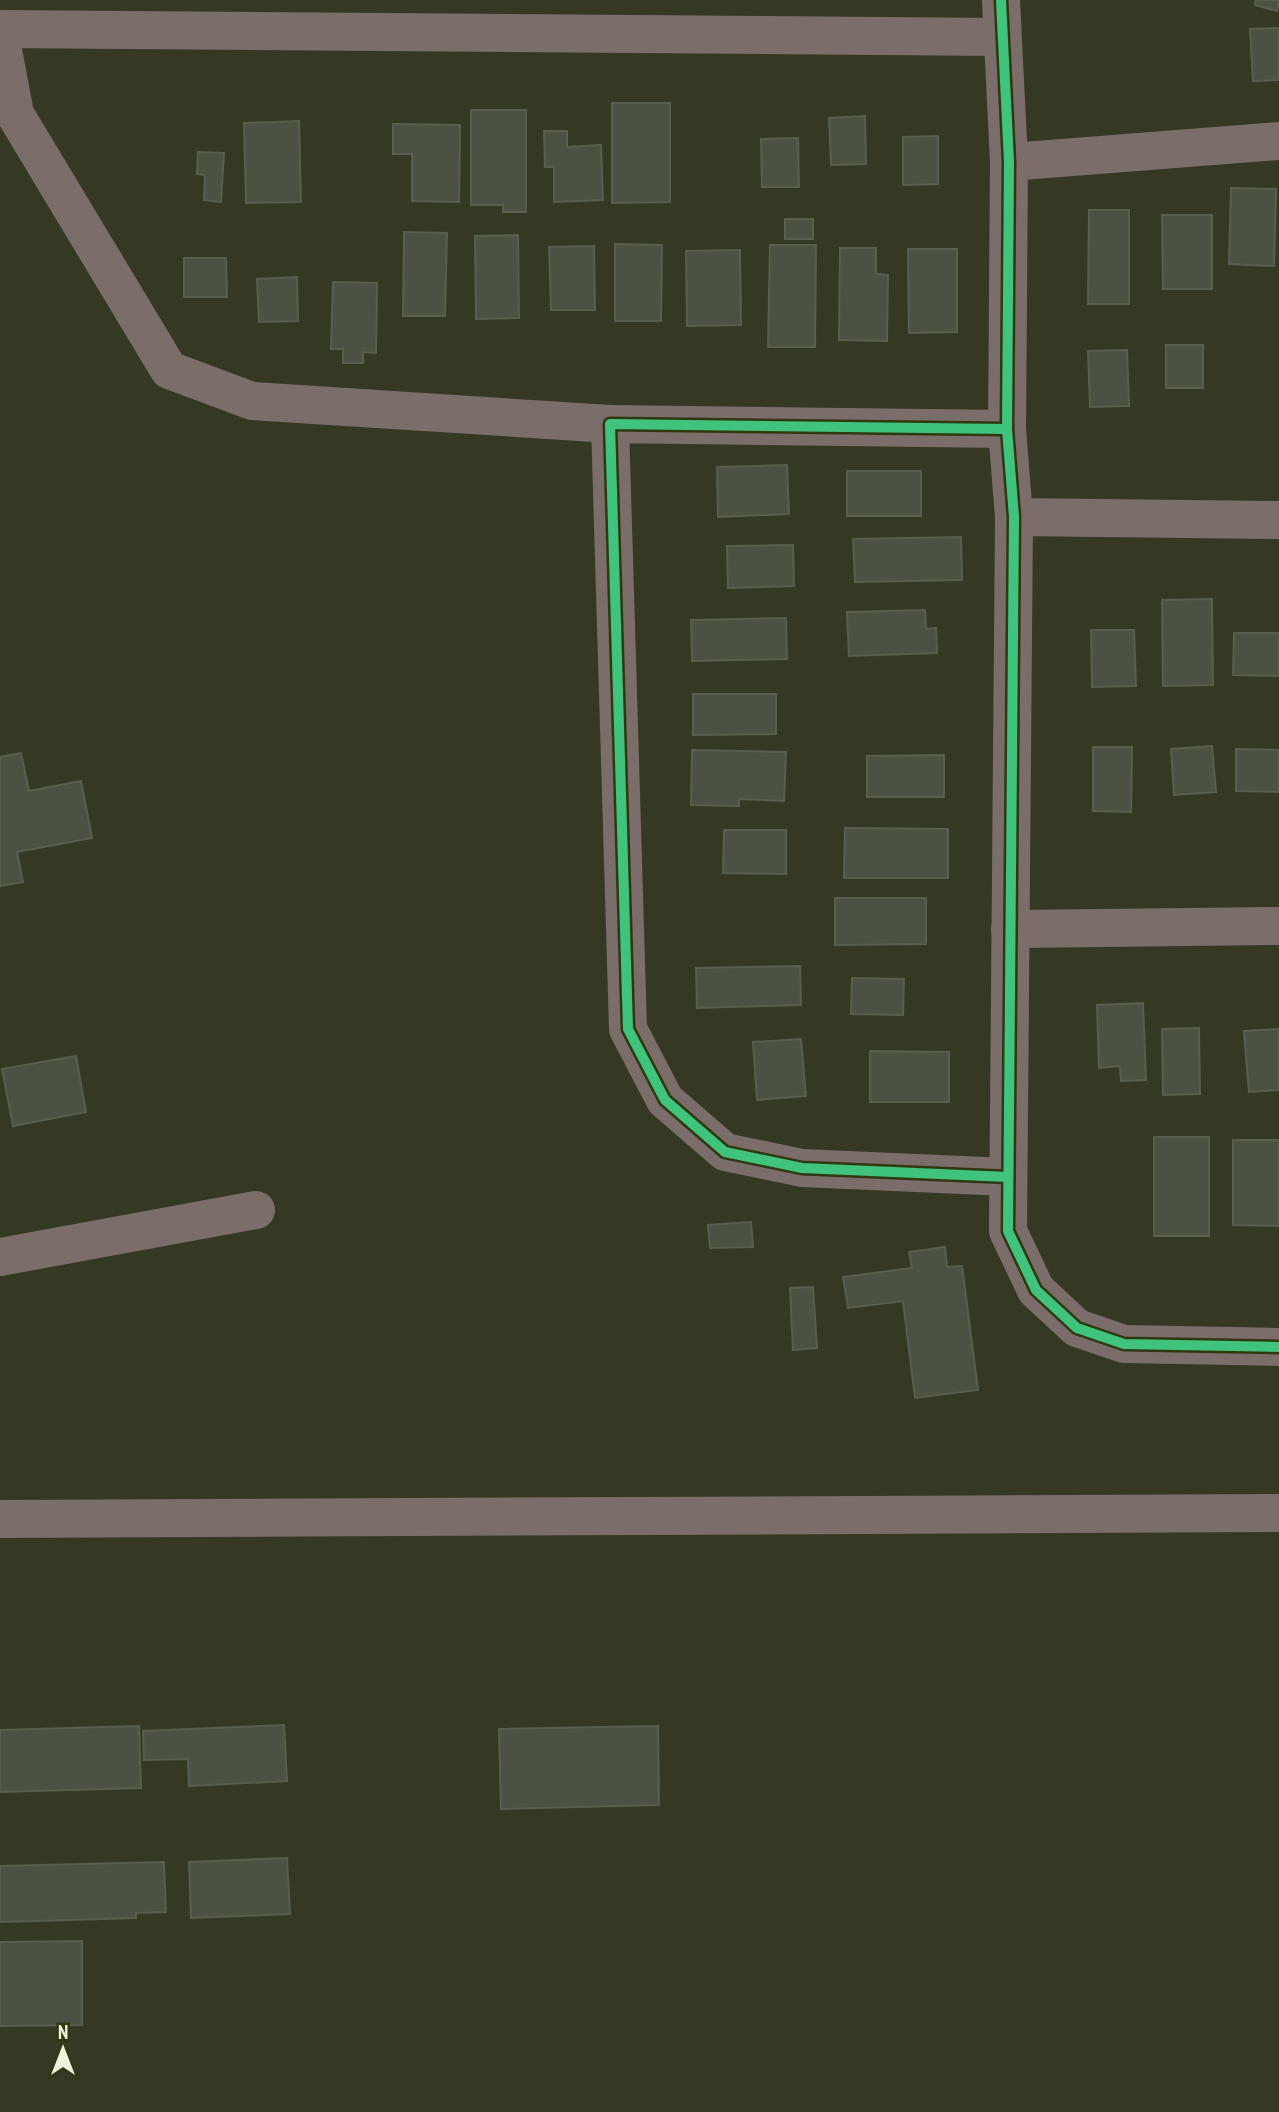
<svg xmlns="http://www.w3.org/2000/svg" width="1279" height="2112" font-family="'PT Sans Narrow',sans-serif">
<rect width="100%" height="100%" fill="#353924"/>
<g fill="#4b5243" stroke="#585f4e" stroke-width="2">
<path d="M1256,0h23l-2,11 -22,-6z"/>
<path d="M1279,28v52l-26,1 -3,-52z"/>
<path d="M612,103h58v99l-58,1z"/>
<path d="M471,110h55v102h-23v-7h-32z"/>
<path d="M865,116l1,48 -35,1 -2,-47z"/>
<path d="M299,121l2,81 -55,1 -2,-80z"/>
<path d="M393,124l67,1 -1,77 -47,-1v-47h-19z"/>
<path d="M544,131h23v16l34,-2 2,55 -49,2v-35h-9z"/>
<path d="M938,136v48l-35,1v-48z"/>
<path d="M798,138l1,49h-37l-1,-48z"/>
<path d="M198,152l26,1 -3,49 -17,-2 1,-25 -8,-1z"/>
<path d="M1231,188l45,1 -2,77 -45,-2z"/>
<path d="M1089,210h40v94h-41z"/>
<path d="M1162,215h50v74h-49z"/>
<rect x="785" y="219" width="28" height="20"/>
<path d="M404,232l43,1 -2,83h-42z"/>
<path d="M518,235l1,83 -43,1 -1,-83z"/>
<path d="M615,244l47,1 -1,76h-46z"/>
<path d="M770,245h46l-1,102h-47z"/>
<path d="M594,246l1,64h-44l-2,-63z"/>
<path d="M840,248h36v26l12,1 -1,66 -48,-1z"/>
<path d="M908,249h49v83l-48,1z"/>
<path d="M740,250l1,75 -54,1 -1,-75z"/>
<path d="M184,258h42l1,39h-43z"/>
<path d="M297,277l1,44 -39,1 -2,-43z"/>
<path d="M333,282l44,1 -1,70 -13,-1v11h-20v-14h-12z"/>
<rect x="1166" y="345" width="37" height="43"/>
<path d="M1127,350l2,56 -39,1 -2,-56z"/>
<path d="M787,465l2,49 -71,3 -1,-50z"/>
<rect x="847" y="471" width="74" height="45"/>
<path d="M961,537l1,43 -107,2 -2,-43z"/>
<path d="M793,545l1,41 -66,2 -1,-42z"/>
<path d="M1212,599l1,86 -50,1 -1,-86z"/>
<path d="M925,610l1,19 10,-1 1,25 -88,3 -2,-44z"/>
<path d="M786,618l1,41 -95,2 -1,-41z"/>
<path d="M1091,630h43l2,56 -44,1z"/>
<path d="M1234,633h45v43l-46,-1z"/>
<path d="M693,694h83v40l-83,1z"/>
<path d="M1212,746l4,46 -42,3 -3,-46z"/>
<path d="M1093,747h39l-1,65 -38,-1z"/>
<path d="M1236,749l43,1v42l-43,-1z"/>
<path d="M692,750l94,2 -2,49 -45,-2v7l-48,-1z"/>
<path d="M21,753l8,38 52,-10 11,57 -75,14 6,30 -23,4v-129z"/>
<path d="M944,755v42h-77v-41z"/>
<path d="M845,828l103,1v49h-104z"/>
<path d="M724,830h62v44l-63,-1z"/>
<path d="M835,898h91v46l-91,1z"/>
<path d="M800,966l1,39 -104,3 -1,-40z"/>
<path d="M852,978l52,1 -1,36 -52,-1z"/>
<path d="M1143,1003l3,77 -25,1 -1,-15 -21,2 -2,-63z"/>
<path d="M1199,1028l1,66 -37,1 -1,-66z"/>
<path d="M1279,1029v61l-30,2 -5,-61z"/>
<path d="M801,1039l5,57 -49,4 -4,-58z"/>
<path d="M870,1051l79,1v50h-79z"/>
<path d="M76,1056l10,56 -73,14 -11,-57z"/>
<rect x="1154" y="1137" width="55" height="99"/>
<path d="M1233,1140h46v86l-46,-1z"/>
<path d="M751,1222l2,25 -43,1 -2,-23z"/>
<path d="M945,1247l2,20 15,-1 16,124 -63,8 -12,-97 -55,7 -5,-31 69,-9 -3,-16z"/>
<path d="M813,1287l4,61 -24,2 -3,-62z"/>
<path d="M284,1725l3,56 -98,5 -1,-27 -44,1 -1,-29z"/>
<path d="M139,1726l2,62 -141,4v-62z"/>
<path d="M658,1726l1,79 -158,4 -2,-80z"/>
<path d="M287,1858l3,56 -99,4 -2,-56z"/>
<path d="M164,1862l2,50 -30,1v5l-136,4v-56z"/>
<path d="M82,1941v84l-82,1v-84z"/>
</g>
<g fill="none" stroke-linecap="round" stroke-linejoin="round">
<g stroke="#7b6e6a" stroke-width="38">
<path d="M1001,0l8,162 -2,267 7,88 -6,714 28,59 41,38 47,16 155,3"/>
<path d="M0,29l1001,8"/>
<path d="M0,34l15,80 154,256 83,31 358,23"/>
<path d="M1009,162l270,-21"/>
<path d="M1007,429l-397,-5 18,605 37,71 60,52 77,16 206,9"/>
<path d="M1014,517l265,3"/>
<path d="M1010,929l269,-3"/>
<path d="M0,1257l256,-47"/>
<path d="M0,1519l1279,-6"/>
</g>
<defs>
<g id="cycleway">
<path d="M1001,0l8,162 -2,267 7,88 -6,714 28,59 41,38 47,16 155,3"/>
<path d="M1007,429l-397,-5 18,605 37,71 60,52 77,16 206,9"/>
</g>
</defs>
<use href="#cycleway" stroke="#2f3810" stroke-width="15"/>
<use href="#cycleway" stroke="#40c37c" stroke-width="10"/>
</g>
<g transform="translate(63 2049)" stroke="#2f3810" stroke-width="5" paint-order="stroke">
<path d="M0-5L12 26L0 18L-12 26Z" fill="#ecf2db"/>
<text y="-10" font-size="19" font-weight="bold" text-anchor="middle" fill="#ecf2db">N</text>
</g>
</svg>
